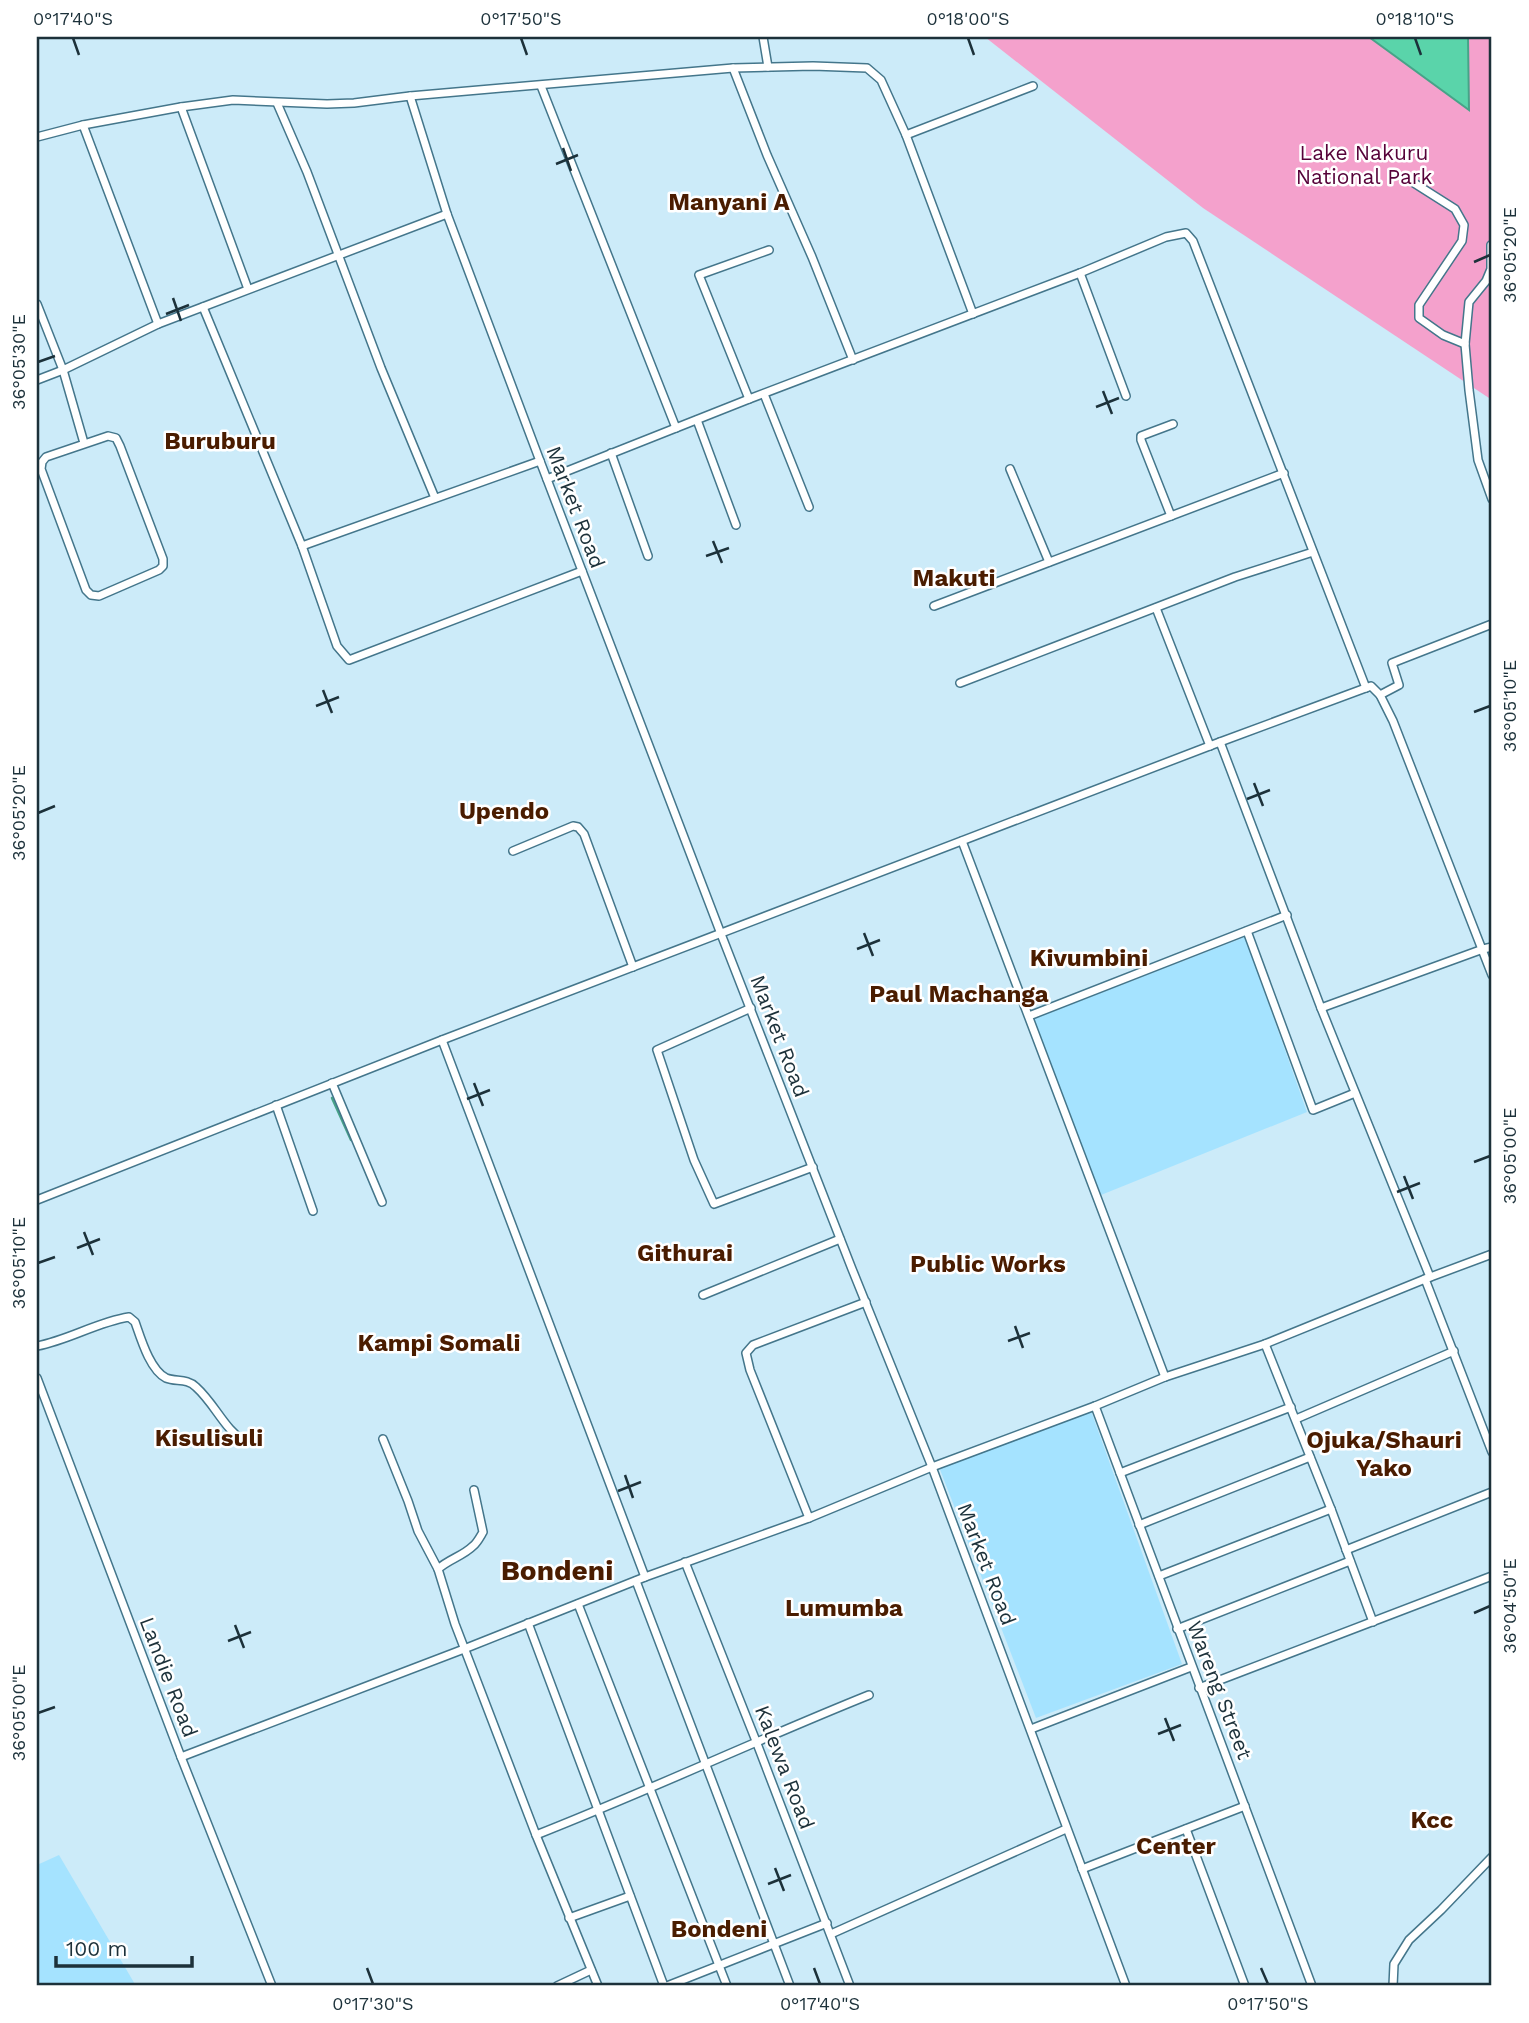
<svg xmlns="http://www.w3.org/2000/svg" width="1529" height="2023" font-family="'Work Sans',sans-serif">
<rect width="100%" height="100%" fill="#ccebf9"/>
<g fill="#a5e3ff">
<path d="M1245,937l62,175 -206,83 -67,-176z"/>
<path d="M1091,1411l91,253 -146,54 -97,-251z"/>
<path d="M59,1855l77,131h-99v-121z"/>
</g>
<path fill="#f4a1cc" d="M985,37h507v363l-289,-192z"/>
<path fill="#5ad4aa" stroke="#47a388" stroke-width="2" d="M1369,37h99l1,73z"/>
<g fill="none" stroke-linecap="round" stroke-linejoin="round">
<path stroke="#47a388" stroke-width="2.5" d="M332,1098l19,42"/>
<defs>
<g id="street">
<path d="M763,37l5,30"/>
<path d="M733,68l34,87 45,102 41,103"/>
<path d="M541,86l135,342"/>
<path d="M410,96l37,118 93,247 181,473 131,335 80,198 194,519"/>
<path d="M277,103l30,69 74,196 54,130"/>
<path d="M181,107l67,182"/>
<path d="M83,125l75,199"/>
<path d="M906,135l127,-49"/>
<path d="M37,137l46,-12 98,-18 52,-7 94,4 27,-1 56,-7 323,-28 80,-2 54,2 14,12 25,55 67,179"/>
<path d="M1414,183l41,26 9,16 -2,16 -43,64v13l24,17 22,9"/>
<path d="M1491,245v24l-5,12 -17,21 -4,42 4,46 9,70 14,39"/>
<path d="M1080,273l46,123"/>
<path d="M37,304l26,66 21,73"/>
<path d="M203,307l99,239 35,100 12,14 233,-89"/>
<path d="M37,380l26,-10 95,-46 289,-110"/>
<path d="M764,394l45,113"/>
<path d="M749,399l-50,-124 70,-25"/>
<path d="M697,420l39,105"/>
<path d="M108,436l8,2 4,8 43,113v7l-4,4 -60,26 -8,-1 -5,-5 -45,-121 1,-7 4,-5z"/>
<path d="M611,453l37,103"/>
<path d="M1010,469l39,93"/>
<path d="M547,479l202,-80 331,-126 86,-36 20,-4 7,8 173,447"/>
<path d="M1171,516l-30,-76v-4l32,-12"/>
<path d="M302,546l238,-85"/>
<path d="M934,606l350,-133"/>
<path d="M1156,608l54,138"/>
<path d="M960,683l275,-106 78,-25"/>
<path d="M1380,695l19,-10 -7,-22 100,-39"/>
<path d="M1220,742l101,266 109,269"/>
<path d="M962,841l203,536"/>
<path d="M513,851l60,-25 5,1 6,7 49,133"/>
<path d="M1247,931l66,179 42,-17"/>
<path d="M751,1008l-94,42 37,110 20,44 99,-37"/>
<path d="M1321,1008l162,-59 9,-2"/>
<path d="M1029,1016l258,-101"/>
<path d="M442,1040l203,537"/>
<path d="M332,1083l50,119"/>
<path d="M276,1105l37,106"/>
<path d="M37,1200l405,-160 778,-298 151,-56 9,9 13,26 99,254"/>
<path d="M1425,1279l67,173"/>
<path d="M703,1295l137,-56"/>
<path d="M1265,1344l66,165 42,113"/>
<path d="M37,1346c32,-6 60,-24 92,-29l6,5c6,17 15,48 31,56 10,4 21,0 30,9 19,17 28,42 50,56"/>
<path d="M37,1378l144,379 91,229"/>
<path d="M1095,1406l217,580"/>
<path d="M1296,1419l158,-68"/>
<path d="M383,1439l25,62 10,30 20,38"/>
<path d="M1120,1473l171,-66"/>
<path d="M474,1490l9,42c-3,5 -6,11 -10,14 -10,10 -24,13 -35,23l17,55 81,211 62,151"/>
<path d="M809,1518l-59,-148 -4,-17 7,-8 113,-43"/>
<path d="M1139,1525l171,-68"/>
<path d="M1346,1550l146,-58"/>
<path d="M685,1562l71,179 94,245"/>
<path d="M1159,1576l172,-67"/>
<path d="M636,1581l154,405"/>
<path d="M578,1604l149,382"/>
<path d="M528,1623l136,363"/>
<path d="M1177,1629l173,-68"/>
<path d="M1199,1688l293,-112"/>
<path d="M1031,1729l160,-62"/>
<path d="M181,1757l283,-108 181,-72 164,-59 123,-51 163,-61 70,-29 100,-33 160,-65 67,-25"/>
<path d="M1186,1829l59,157"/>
<path d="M536,1835c112,-44 221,-95 333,-140"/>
<path d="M1082,1869l163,-63"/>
<path d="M569,1918l61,-22"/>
<path d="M831,1934l235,-105"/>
<path d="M557,1986l34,-16"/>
<path d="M667,1986l160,-63"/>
<path d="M1393,1986l1,-22 15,-24 32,-30 51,-53"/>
</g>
</defs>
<use href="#street" stroke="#44768b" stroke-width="10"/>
<use href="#street" stroke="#fff" stroke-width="7"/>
</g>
<path fill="none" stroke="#1c313a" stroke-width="2.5" d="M73,38l6,17M521,38l6,17M968,38l6,17M1415,38l6,17M563,148l8,23M556,164l22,-9M1474,262l16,-7M173,298l8,23M166,314l23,-9M38,362l17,-6M1103,391l9,23M1096,407l23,-9M713,541l9,22M706,556l23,-8M323,690l9,23M316,706l23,-9M1474,712l16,-6M1254,783l9,23M1247,799l23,-9M38,813l17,-7M864,933l9,23M857,949l23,-9M474,1083l9,23M467,1099l23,-9M1474,1162l16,-6M1404,1176l9,23M1397,1192l23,-9M84,1232l9,23M77,1248l23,-9M38,1263l17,-6M1015,1326l8,22M1008,1341l22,-8M625,1475l8,23M618,1491l23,-9M1474,1613l16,-7M235,1625l9,23M228,1641l23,-9M38,1713l17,-6M1165,1718l9,23M1158,1734l23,-9M775,1868l9,23M768,1884l23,-9M367,1968l6,16M814,1968l6,16M1261,1968l7,16"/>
<g text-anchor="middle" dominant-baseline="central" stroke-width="5" stroke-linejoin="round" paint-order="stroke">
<g font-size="21" fill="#560239" stroke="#fff">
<text x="1364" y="152">Lake Nakuru<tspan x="1364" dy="24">National Park</tspan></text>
</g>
<g font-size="21" fill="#1c313a" stroke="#fff">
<text transform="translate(576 507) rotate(69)">Market Road</text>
<text transform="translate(780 1036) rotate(69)">Market Road</text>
<text transform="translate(987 1564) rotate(69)">Market Road</text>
<text transform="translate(169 1677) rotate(69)">Landie Road</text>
<text transform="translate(1220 1690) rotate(69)">Wareng Street</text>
<text transform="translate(785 1767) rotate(69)">Kalewa Road</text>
</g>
<g font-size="24" font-weight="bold" fill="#4a1c00" stroke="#fff">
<text x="729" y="202">Manyani A</text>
<text x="220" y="441">Buruburu</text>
<text x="954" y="578">Makuti</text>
<text x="504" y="811">Upendo</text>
<text x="1089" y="958">Kivumbini</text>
<text x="959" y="994">Paul Machanga</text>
<text x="685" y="1253">Githurai</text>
<text x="988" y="1264">Public Works</text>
<text x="439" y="1343">Kampi Somali</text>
<text x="209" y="1438">Kisulisuli</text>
<text x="1384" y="1440">Ojuka/Shauri<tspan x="1384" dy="28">Yako</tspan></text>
<text x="844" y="1608">Lumumba</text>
<text x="1432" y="1820">Kcc</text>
<text x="1176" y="1846">Center</text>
<text x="719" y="1929">Bondeni</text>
</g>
<g font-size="28" font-weight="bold" fill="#4a1c00" stroke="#fff">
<text x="557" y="1570">Bondeni</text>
</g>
</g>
<rect width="1529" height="2023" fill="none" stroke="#ffffff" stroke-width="77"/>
<path d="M56 1956v10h136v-10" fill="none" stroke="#1c313a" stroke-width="3.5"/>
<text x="66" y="1956" font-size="21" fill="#1c313a" stroke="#ffffff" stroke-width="5" paint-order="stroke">100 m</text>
<rect x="38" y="38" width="1452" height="1946" fill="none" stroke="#1c313a" stroke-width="2.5"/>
<g font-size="18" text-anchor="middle" fill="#1c313a">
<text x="73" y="25">0°17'40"S</text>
<text x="521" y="25">0°17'50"S</text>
<text x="968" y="25">0°18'00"S</text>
<text x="1415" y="25">0°18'10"S</text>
<text transform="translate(1510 255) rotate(-90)" y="6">36°05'20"E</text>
<text transform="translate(19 362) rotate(-90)" y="6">36°05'30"E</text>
<text transform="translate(1510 706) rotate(-90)" y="6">36°05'10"E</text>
<text transform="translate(19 813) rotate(-90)" y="6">36°05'20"E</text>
<text transform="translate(1510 1156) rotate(-90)" y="6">36°05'00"E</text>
<text transform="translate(19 1263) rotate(-90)" y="6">36°05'10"E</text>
<text transform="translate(1510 1606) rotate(-90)" y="6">36°04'50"E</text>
<text transform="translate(19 1713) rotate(-90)" y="6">36°05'00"E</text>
<text x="373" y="2010">0°17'30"S</text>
<text x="820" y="2010">0°17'40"S</text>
<text x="1268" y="2010">0°17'50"S</text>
</g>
</svg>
